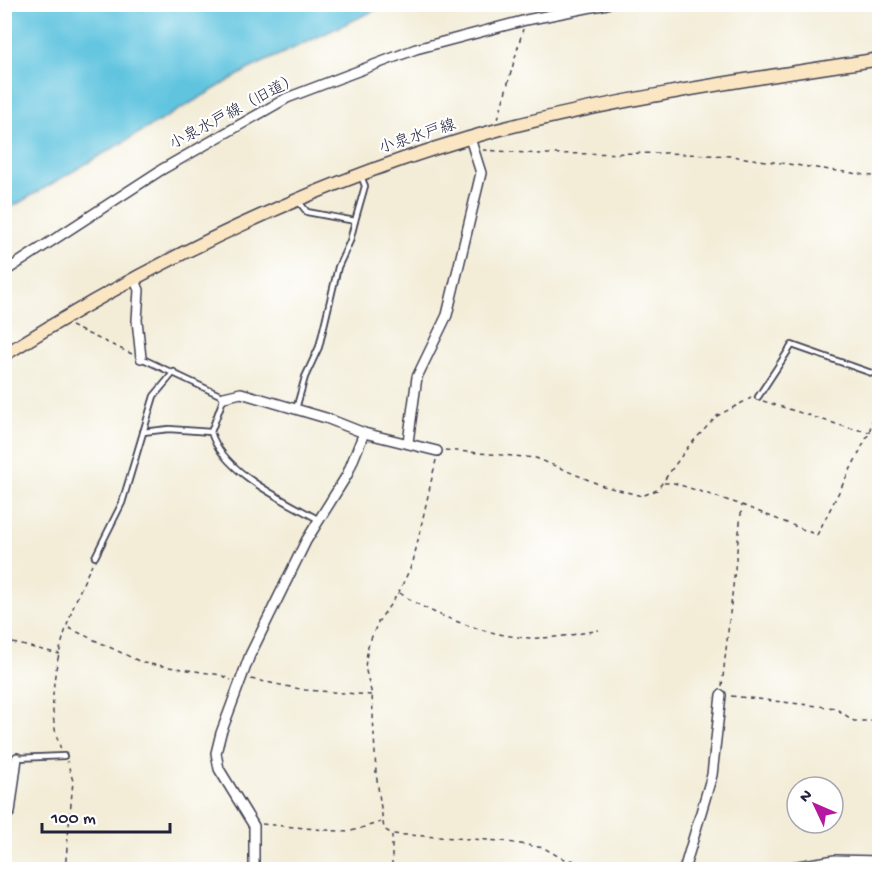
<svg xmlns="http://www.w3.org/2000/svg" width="884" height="874" font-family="'Gochi Hand','Klee One',sans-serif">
<rect width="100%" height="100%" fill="#fff"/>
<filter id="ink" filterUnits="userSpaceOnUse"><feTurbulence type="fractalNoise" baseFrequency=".0167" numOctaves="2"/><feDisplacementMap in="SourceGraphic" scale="12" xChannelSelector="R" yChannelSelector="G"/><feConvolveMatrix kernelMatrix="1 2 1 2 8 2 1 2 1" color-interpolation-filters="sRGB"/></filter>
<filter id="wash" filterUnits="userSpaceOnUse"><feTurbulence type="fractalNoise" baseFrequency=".008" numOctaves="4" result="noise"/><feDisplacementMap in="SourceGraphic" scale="24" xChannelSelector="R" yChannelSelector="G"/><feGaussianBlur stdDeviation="1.35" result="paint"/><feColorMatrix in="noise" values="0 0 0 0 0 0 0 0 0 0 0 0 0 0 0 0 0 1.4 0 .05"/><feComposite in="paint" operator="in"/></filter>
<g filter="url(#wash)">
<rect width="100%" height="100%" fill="#f3edd8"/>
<path fill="#61c4df" stroke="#42738d" stroke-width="1.5" d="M5,4h381v1l-137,64 -244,142z"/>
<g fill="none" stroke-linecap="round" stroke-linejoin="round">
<path stroke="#61c4df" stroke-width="9" d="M4,229v19"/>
</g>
</g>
<g filter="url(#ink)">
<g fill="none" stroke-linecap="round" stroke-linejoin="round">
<defs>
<g id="lane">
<path d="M299,202l8,10 48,9 10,-35 -4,-10"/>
<path d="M141,358l83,39 -13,35c12,41 73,68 108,88"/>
<path d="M758,397l34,-52 88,31"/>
<path d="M296,409l9,-32 14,-30 19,-80 12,-26 5,-20"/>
<path d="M143,432l26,-3 42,3"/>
<path d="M95,557l27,-54 32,-107 20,-24"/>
<path d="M17,758l47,-2"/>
</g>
<g id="street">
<path d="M4,272l157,-102 126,-72 129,-49 110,-29 81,-16"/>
<path d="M134,278l5,12 -2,30 4,38"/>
<path d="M224,397l17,-4 85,25 38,15 73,18"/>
<path d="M408,442l9,-65 30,-62 34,-142 -11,-35"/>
<path d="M4,818l6,-6 7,-54"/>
<path d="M254,870v-44l-35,-57 -3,-16 5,-20 29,-78 56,-114 41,-66 17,-42"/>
<path d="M684,870l28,-95 9,-80"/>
<path d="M773,870l62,-10 45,1"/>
</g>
<path id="secondary" d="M4,355c154,-97 317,-177 493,-225 126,-33 254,-51 383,-71"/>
</defs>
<use href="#lane" stroke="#414053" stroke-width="8"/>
<use href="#street" stroke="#414053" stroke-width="12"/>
<use href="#secondary" stroke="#414053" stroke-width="15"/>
<g stroke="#414053" stroke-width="1.5" stroke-dasharray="4.5 4.5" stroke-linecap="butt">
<path d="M498,119l25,-90"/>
<path d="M483,150l58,4 124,-1 66,3 149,21"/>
<path d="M71,326l61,28"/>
<path d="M763,401l86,27 31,6"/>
<path d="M445,450l91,8 67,28 39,10 15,-6 31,-43 29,-31 34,-18"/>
<path d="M436,460l-23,102 -14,30 -21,30 -10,24 -3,21 7,28 4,78 8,56 8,5 110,7 42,7 17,10 19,4 69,8"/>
<path d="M664,483h10l68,22 75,30 52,-102 11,-41"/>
<path d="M400,593c30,22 92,44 130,45 19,1 50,-4 69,-8"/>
<path d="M69,628l74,35 78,12 10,5"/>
<path d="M4,641l56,13"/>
<path d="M251,679l54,11 66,5"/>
<path d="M722,686l20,-181"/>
<path d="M731,696l104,12 19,13h26"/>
<path d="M61,749c-23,-54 7,-136 31,-185"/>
<path d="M262,824l86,8 33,-10"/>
<path d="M392,835v35"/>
<path d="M65,870l8,-89 -6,-20"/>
</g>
<use href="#lane" stroke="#fff" stroke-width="4.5"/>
<use href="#street" stroke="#fff" stroke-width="9"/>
<use href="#secondary" stroke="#fbe6c3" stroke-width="12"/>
</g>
</g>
<g text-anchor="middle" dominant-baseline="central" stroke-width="4.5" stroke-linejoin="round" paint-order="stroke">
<g font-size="16" fill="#22223b" stroke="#fff">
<text transform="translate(235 113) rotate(-28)">小泉水戸線（旧道）</text>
<text transform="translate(418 138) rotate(-18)">小泉水戸線</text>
</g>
</g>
<rect width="884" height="874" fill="none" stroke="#fff" stroke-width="24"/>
<g transform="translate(815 805) rotate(314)"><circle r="28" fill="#ffffff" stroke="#a7a7b1" stroke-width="1.5"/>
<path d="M0-4.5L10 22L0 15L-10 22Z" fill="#b5179e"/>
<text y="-9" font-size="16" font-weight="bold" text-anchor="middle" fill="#22223b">N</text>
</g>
<path d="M42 823v9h128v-9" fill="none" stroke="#22223b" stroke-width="3"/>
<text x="51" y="823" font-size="18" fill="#22223b" stroke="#ffffff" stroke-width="4.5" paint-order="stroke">100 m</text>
</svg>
